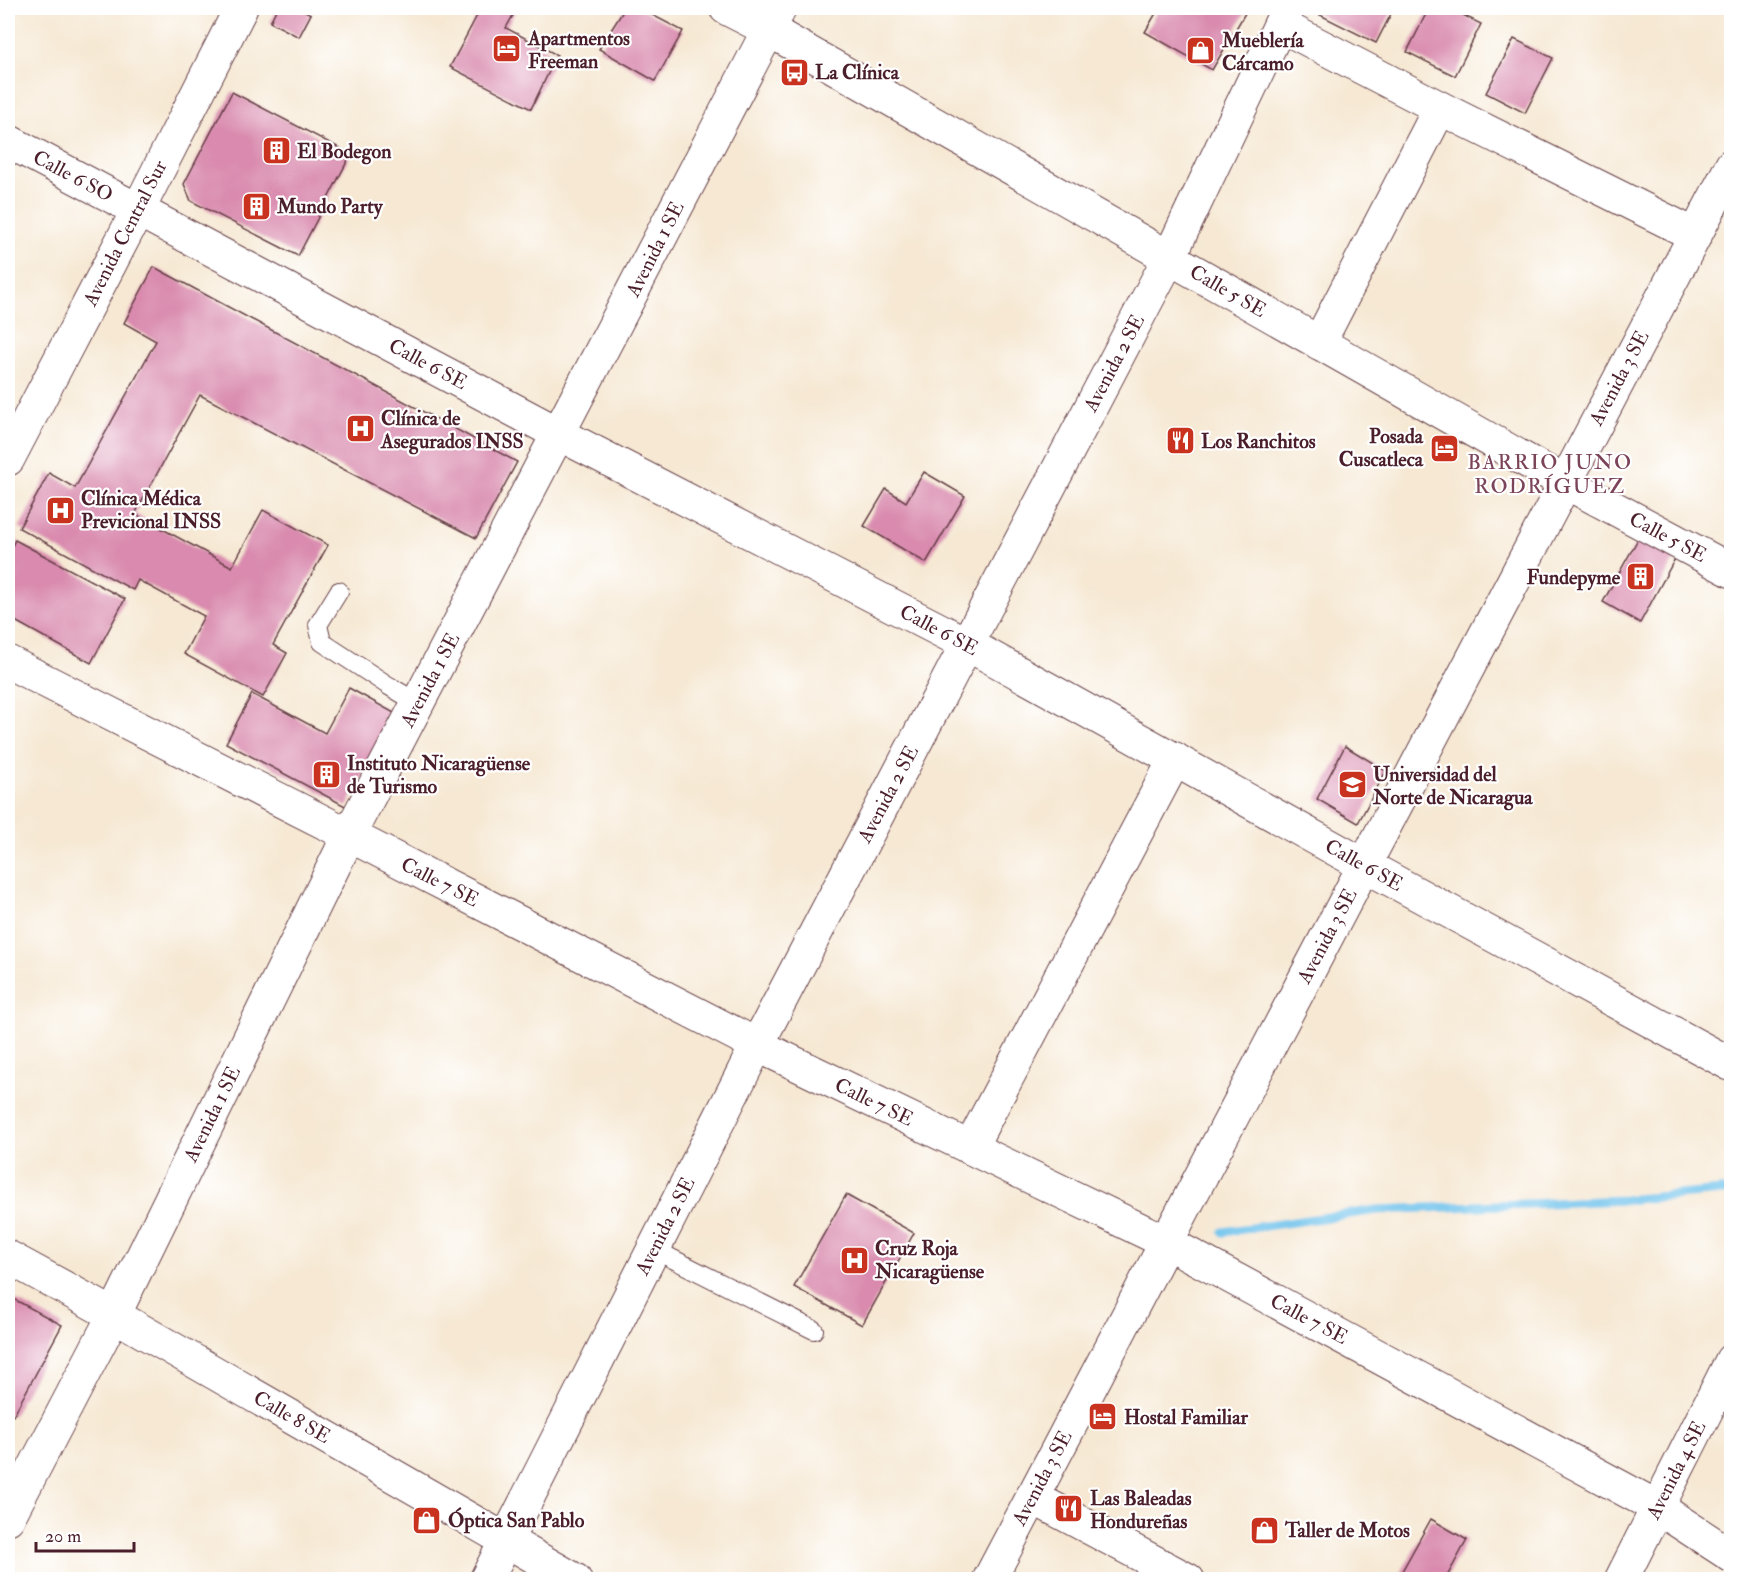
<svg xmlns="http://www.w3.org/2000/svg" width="1739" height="1587" font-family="'IM FELL Double Pica',serif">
<rect width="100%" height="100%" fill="#fff"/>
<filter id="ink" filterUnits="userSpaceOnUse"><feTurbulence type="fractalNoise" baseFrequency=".0167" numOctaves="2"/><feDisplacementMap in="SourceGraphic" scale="12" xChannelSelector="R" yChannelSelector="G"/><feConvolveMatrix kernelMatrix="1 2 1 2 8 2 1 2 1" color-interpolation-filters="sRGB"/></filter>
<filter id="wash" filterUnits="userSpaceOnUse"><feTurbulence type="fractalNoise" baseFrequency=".008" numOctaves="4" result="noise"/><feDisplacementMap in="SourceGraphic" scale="24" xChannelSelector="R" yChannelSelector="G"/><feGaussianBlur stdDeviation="1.35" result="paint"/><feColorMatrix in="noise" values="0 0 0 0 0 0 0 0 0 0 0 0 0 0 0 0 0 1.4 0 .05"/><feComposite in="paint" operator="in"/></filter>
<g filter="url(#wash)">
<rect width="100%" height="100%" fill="#f6e8d3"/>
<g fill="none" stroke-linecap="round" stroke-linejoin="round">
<path stroke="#70c3ec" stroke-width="9" d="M1223,1232l154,-22 247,-10 108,-10"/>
</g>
<g id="blocks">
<g fill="#d98aae">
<path d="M277,8h22l12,6 -12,23 -29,-15z"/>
<path d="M481,8h36l-11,20 51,27 -26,54 -81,-42z"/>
<path d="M625,8h14l44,23 -28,50 -56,-32z"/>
<path d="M1159,8h89l-36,62 -67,-38z"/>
<path d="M1318,8h76l-18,35 -60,-30z"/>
<path d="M1429,8h20l32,16 -26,52 -48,-24z"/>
<path d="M1514,39l39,19 -28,55 -39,-20z"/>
<path d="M232,92l119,62 -53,102 -107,-55 -7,-17z"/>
<path d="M154,267l363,195 -41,76 -276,-143 -65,119 97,53 31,-57 65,35 -55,100 14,8 -24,44 -79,-43 20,-38 -66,-36 -5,10 -114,-62 30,-55 26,15 81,-147 -32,-18z"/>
<path d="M924,472l41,24 -39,67 -62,-37 22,-37 20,13z"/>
<path d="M1643,530l35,23 -38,70 -37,-21z"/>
<path d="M15,540l110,59 -34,64 -83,-46v-63z"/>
<path d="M349,688l47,26 -49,93 -121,-64 26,-49 73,39z"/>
<path d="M1345,746l41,25 -28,52 -41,-24z"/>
<path d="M846,1195l68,38 -52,92 -68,-38z"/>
<path d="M8,1296l54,29 -49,91 -5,-3z"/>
<path d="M1431,1519l36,21 -22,40h-48z"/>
</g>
</g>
</g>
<g filter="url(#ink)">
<use href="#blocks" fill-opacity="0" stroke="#643d44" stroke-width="1.5"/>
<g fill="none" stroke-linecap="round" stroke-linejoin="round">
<defs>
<g id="lane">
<path d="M339,591l-21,34 4,17 67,44 29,17"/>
<path d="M653,1249l161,81"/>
</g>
<g id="street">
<path d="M726,8l43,22 781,444 182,97"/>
<path d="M1280,25l160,83 255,127"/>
<path d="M8,141l551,293 408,210 397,221 368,200"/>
<path d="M1319,343l121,-235"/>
<path d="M8,662l341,173 408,210 409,197 491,265 75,49"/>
<path d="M970,1148l205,-389"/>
<path d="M8,1257l106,58 461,265"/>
<path d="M1032,1497l156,83"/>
<path d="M486,1580l271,-535 412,-787 119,-250"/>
<path d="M989,1580l743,-1415"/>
<path d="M1621,1580l111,-220"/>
</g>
<g id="secondary">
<path d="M8,459l130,-249 103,-202"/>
<path d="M8,1518l106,-203 235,-480 431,-827"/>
</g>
</defs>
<use href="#lane" stroke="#643d44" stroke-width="20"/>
<use href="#street" stroke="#643d44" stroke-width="35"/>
<use href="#secondary" stroke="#643d44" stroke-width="35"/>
<use href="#lane" stroke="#fff" stroke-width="18"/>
<use href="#street" stroke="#fff" stroke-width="33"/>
<use href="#secondary" stroke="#fff" stroke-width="33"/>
</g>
</g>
<defs>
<symbol id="hotel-square" viewBox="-11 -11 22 22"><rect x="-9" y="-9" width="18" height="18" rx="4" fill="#c8321e" stroke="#fff"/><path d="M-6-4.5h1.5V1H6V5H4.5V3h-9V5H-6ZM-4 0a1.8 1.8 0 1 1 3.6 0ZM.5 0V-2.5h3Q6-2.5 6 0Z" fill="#fff"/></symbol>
<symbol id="shop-square" viewBox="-11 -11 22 22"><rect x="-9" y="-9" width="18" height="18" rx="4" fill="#c8321e" stroke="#fff"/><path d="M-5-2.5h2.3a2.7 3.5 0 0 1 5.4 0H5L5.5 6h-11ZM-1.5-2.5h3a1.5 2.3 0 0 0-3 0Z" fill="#fff"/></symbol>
<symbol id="bus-square" viewBox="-11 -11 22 22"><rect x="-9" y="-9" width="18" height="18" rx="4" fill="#c8321e" stroke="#fff"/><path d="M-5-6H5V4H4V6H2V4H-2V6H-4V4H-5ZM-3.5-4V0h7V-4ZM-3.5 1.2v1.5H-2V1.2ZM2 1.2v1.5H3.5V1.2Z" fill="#fff"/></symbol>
<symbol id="building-square" viewBox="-11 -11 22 22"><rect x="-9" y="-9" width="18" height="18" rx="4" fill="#c8321e" stroke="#fff"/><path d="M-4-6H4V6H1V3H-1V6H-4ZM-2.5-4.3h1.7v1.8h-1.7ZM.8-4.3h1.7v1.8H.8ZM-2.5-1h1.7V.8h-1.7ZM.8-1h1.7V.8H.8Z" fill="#fff"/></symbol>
<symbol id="hospital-square" viewBox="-11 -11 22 22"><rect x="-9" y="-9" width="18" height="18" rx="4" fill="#c8321e" stroke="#fff"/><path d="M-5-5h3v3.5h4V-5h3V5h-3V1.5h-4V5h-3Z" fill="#fff"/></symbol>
<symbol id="restaurant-square" viewBox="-11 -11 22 22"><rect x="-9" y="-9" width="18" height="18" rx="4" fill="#c8321e" stroke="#fff"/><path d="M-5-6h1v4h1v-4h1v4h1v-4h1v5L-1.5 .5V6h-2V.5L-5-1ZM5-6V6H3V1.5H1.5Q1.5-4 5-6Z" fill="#fff"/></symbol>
<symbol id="university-square" viewBox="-11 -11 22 22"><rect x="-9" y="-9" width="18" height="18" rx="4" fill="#c8321e" stroke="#fff"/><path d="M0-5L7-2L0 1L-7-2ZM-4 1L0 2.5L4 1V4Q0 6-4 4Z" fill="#fff"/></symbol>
</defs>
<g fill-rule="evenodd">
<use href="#hotel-square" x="490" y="32" width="33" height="33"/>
<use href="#shop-square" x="1184" y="34" width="33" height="33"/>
<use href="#bus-square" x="778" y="56" width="33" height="33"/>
<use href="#building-square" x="260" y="134" width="33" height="33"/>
<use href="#building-square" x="240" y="190" width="33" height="33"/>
<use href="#hospital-square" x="344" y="412" width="33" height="33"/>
<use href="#restaurant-square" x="1164" y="424" width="33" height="33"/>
<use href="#hotel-square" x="1428" y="432" width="33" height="33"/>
<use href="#hospital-square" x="44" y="494" width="33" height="33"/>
<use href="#building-square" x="1624" y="560" width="33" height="33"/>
<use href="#building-square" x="310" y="758" width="33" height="33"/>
<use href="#university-square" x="1336" y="768" width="33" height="33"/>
<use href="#hospital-square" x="838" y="1244" width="33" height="33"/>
<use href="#hotel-square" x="1086" y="1400" width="33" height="33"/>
<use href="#restaurant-square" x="1052" y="1492" width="33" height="33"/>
<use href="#shop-square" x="410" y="1504" width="33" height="33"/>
<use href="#shop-square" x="1248" y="1514" width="33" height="33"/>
</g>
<g text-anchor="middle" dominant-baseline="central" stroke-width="4.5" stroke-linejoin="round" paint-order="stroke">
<g font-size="20" font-weight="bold" fill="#4a1f2b" stroke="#fff" text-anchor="start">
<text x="528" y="38">Apartmentos<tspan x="528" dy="23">Freeman</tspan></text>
<text x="1222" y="40">Mueblería<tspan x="1222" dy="23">Cárcamo</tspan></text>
<text x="815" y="72">La Clínica</text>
<text x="297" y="151">El Bodegon</text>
<text x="277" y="206">Mundo Party</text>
<text x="381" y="418">Clínica de<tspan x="381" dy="23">Asegurados INSS</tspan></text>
<text x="1423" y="436" text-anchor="end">Posada<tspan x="1423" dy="23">Cuscatleca</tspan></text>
<text x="1201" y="441">Los Ranchitos</text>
<text x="81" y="498">Clínica Médica<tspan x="81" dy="23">Previcional INSS</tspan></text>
<text x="1620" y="577" text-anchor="end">Fundepyme</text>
<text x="347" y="763">Instituto Nicaragüense<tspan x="347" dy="23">de Turismo</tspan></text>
<text x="1373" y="774">Universidad del<tspan x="1373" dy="23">Norte de Nicaragua</tspan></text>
<text x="875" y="1248">Cruz Roja<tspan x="875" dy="23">Nicaragüense</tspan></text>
<text x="1124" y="1417">Hostal Familiar</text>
<text x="1090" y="1498">Las Baleadas<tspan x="1090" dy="23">Hondureñas</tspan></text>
<text x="448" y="1520">Óptica San Pablo</text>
<text x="1285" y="1530">Taller de Motos</text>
</g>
<g font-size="20" fill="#4a1f2b" stroke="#fff">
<text transform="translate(73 176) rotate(28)">Calle 6 SO</text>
<text transform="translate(125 233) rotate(-63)">Avenida Central Sur</text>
<text transform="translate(655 249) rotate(-63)">Avenida 1 SE</text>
<text transform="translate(1228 291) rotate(30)">Calle 5 SE</text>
<text transform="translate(1114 363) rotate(-62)">Avenida 2 SE</text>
<text transform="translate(428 364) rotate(28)">Calle 6 SE</text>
<text transform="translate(1619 378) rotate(-62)">Avenida 3 SE</text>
<text transform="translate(1668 537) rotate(28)">Calle 5 SE</text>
<text transform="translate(939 630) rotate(28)">Calle 6 SE</text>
<text transform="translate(430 680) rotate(-62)">Avenida 1 SE</text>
<text transform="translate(888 794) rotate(-62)">Avenida 2 SE</text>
<text transform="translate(1364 865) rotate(29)">Calle 6 SE</text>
<text transform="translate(440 882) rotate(27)">Calle 7 SE</text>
<text transform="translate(1327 936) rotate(-62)">Avenida 3 SE</text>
<text transform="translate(874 1102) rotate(26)">Calle 7 SE</text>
<text transform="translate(212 1114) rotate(-64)">Avenida 1 SE</text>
<text transform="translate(665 1226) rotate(-63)">Avenida 2 SE</text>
<text transform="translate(1309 1319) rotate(28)">Calle 7 SE</text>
<text transform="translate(292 1417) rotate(30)">Calle 8 SE</text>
<text transform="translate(1676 1470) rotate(-63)">Avenida 4 SE</text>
<text transform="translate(1042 1478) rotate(-62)">Avenida 3 SE</text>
</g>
<g font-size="21" letter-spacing="1.5" fill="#7c4459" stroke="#fff">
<text x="1550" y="462">BARRIO JUNO<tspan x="1550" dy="24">RODRÍGUEZ</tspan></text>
</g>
</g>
<rect width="1739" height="1587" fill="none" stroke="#fff" stroke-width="30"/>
<path d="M36 1542v9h98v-9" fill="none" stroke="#4a1f2b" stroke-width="3"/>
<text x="45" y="1542" font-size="18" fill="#4a1f2b" stroke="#ffffff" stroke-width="4.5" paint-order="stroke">20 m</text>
</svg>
